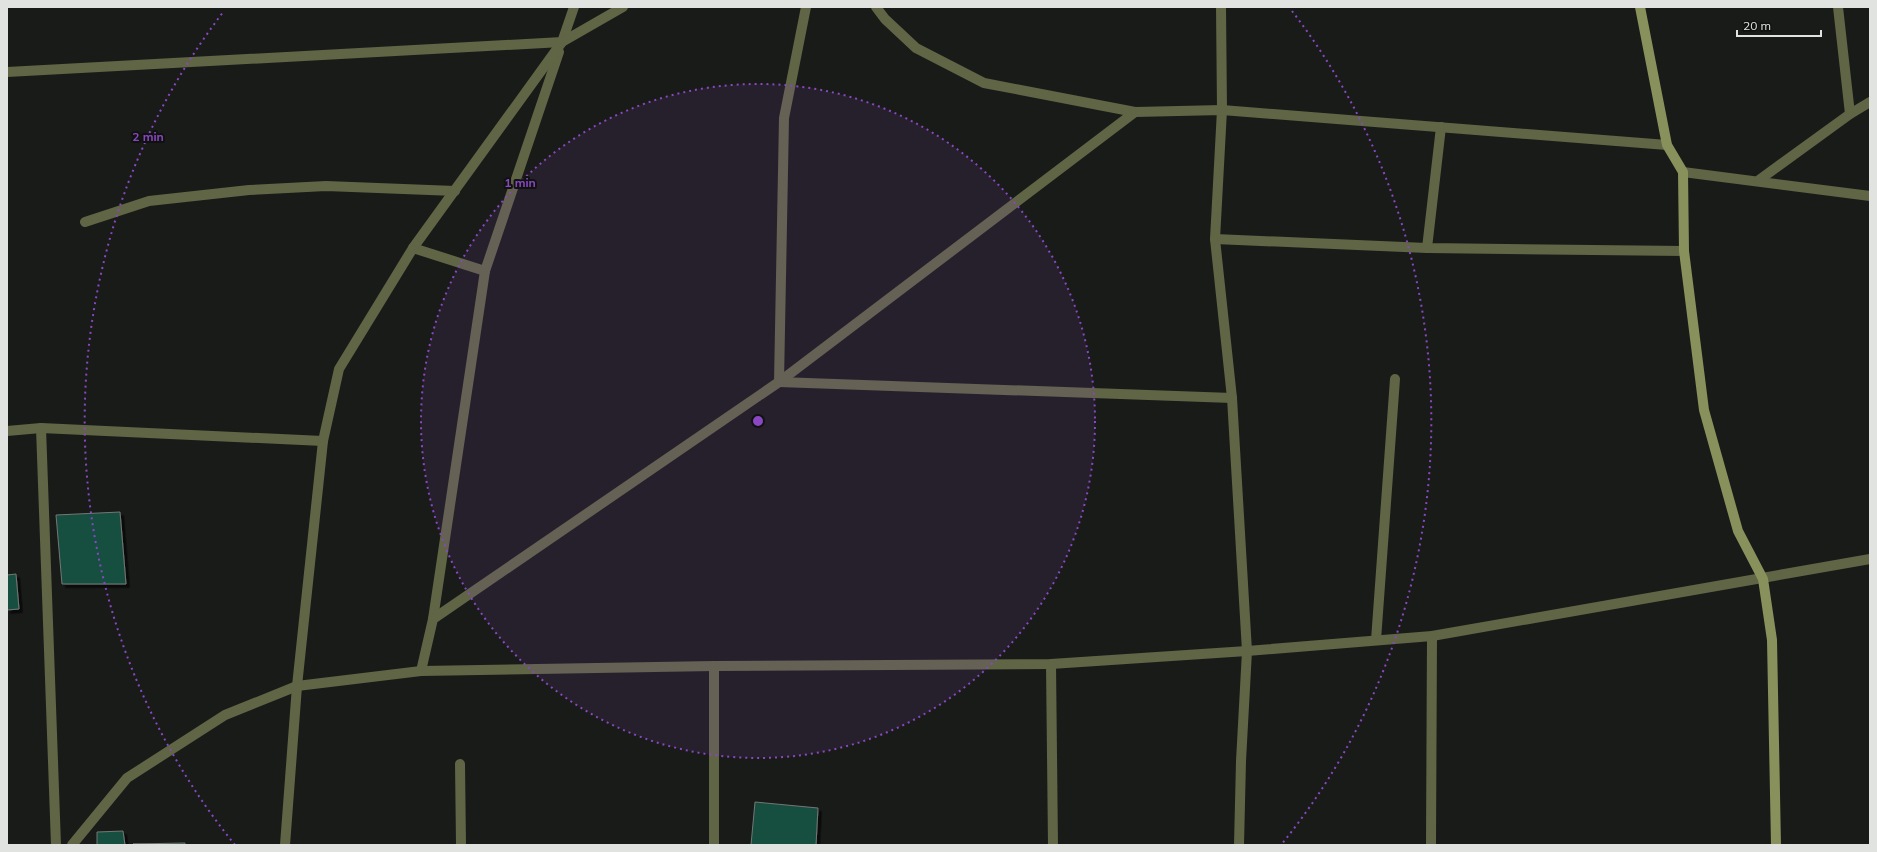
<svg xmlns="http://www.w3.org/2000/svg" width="1877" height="852" font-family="Mulish,sans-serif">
<defs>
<filter id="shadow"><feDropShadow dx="3.5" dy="3.5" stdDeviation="0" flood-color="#0009"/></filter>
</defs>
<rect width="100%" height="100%" fill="#191b19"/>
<g fill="#165040" stroke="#737775" filter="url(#shadow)">
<path d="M120,512l6,72h-64l-6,-69z"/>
<path d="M16,574l3,35 -12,1v-35z"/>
<path d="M755,802l63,6 -2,37h-65z"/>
<path d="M123,831l2,14h-28v-13z"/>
<path d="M185,843v2l-52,-1z"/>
</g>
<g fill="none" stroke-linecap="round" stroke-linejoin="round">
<g stroke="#606545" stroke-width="10">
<path d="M806,7l-22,111 -5,264 453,16"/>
<path d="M876,7l9,12 31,29 68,35 151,29"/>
<path d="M1221,7l1,103 -7,129 17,159 15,253 -6,110 -2,84"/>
<path d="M1838,7l12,107"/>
<path d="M7,72l555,-30 12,-35"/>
<path d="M1683,172l187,24"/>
<path d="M1759,180l91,-66 20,-12"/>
<path d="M85,222l64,-21 100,-11 77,-4 129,5"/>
<path d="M1215,239l212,9 257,3"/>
<path d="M413,248l72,23"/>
<path d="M1427,248l14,-121"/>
<path d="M41,428l15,417"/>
<path d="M7,431l34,-3 282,13"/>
<path d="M433,619l52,-348 74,-219"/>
<path d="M1376,640l19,-261"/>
<path d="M1051,664l2,181"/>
<path d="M421,671l12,-52 346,-237 356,-270 87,-2 445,35"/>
<path d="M460,764l1,81"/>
<path d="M72,845l55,-67 98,-63 72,-29 124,-15 293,-5 337,-2 196,-13 185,-15 438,-77"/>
<path d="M285,845l12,-159 26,-245 16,-72 74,-121 149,-206 61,-35"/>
<path d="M714,845v-179"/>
<path d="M1431,845l1,-209"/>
</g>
<path stroke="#88905c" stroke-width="10" d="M1640,7l27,138 16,27 1,79 20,159 34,121 25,48 9,61 4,205"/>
</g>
<circle cx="758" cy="421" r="337" fill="#8a47c4" fill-opacity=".12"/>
<g fill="none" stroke="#8a47c4" stroke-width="2" stroke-dasharray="2 4">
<circle cx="758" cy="421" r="337"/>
<path d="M235 845A673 673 0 0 1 224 11M1292 11A673 673 0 0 1 1281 845"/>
</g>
<circle cx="758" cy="421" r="6" fill="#8a47c4" stroke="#101210" stroke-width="2"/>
<g font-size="12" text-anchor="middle" font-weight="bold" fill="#8a47c4" stroke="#101210" stroke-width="4" stroke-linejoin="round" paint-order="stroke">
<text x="148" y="141">2 min</text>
<text x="520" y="187">1 min</text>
</g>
<rect width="1877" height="852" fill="none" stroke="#e1e3e1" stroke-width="16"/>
<path d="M1737 30v6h84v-6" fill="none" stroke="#e1e3e1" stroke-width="2"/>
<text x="1743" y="30" font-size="12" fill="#e1e3e1" stroke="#101210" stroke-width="3" paint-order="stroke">20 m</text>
</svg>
